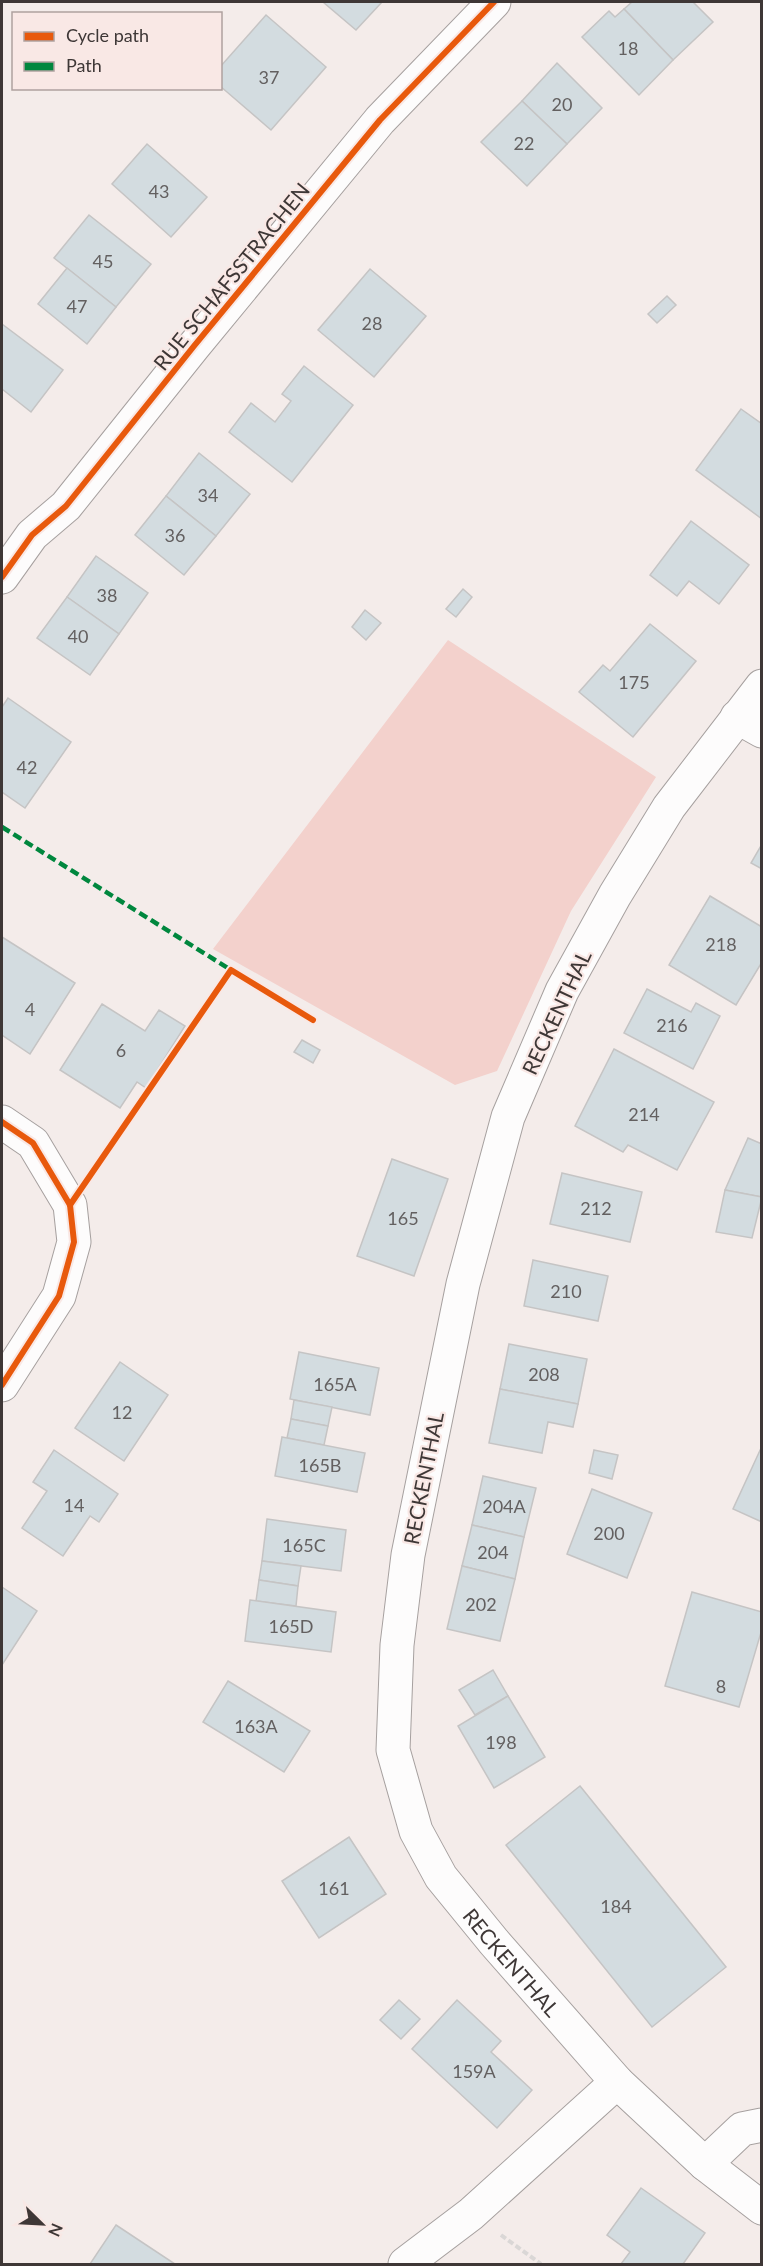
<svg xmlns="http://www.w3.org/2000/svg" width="763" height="2266" font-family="Lato,sans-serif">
<rect width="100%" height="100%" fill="#f4ecea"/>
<path fill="#f3d1cc" d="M448,640l208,137 -85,134 -74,160 -42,14 -242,-136z"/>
<g fill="#d3dce0" stroke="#c5c4c4" stroke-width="1.5">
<path d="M323,2h59l-26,28z"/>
<path d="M632,2h61l20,20 -40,38 -49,-51z"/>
<path d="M624,9l49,51 -34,35 -57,-58 27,-26 6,6z"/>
<path d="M266,15l60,52 -55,63 -51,-44v-19z"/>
<path d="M557,63l45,45 -35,36 -45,-43z"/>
<path d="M522,101l45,43 -40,42 -46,-44z"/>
<path d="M147,144l60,53 -36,40 -59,-53z"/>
<path d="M89,215l62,49 -35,43 -62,-49z"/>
<path d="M67,268l49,39 -29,37 -49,-40z"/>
<path d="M370,269l56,47 -52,61 -56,-47z"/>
<path d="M667,296l9,9 -19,18 -9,-9z"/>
<path d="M2,324l61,46 -32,42 -29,-23z"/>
<path d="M304,366l49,39 -61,77 -63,-50 22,-29 24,19 16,-21 -9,-7z"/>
<path d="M741,409l21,15v95l-66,-49z"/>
<path d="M199,453l51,41 -34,42 -50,-40z"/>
<path d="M166,496l50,40 -32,39 -49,-40z"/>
<path d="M691,521l58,44 -30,39 -30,-23 -12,15 -27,-21z"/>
<path d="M96,556l52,37 -29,41 -52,-37z"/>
<path d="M463,589l9,8 -16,20 -10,-8z"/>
<path d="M67,597l52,37 -29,41 -53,-37z"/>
<path d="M365,610l16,13 -15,17 -14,-13z"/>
<path d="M650,624l46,37 -63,76 -54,-45 24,-27 7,6z"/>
<path d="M8,698l63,44 -46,66 -23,-16v-85z"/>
<path d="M762,844v25l-11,-6z"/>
<path d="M710,896l52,31v35l-26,43 -67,-40z"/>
<path d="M2,937l73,46 -45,71 -28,-19z"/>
<path d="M647,989l44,23 5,-9 24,13 -27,53 -69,-36z"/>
<path d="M102,1004l43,27 14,-21 26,16 -39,62 -9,-6 -17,26 -60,-38z"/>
<path d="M302,1040l18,10 -7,13 -19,-11z"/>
<path d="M614,1049l100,53 -37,68 -49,-25 -5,7 -48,-26z"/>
<path d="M748,1138l14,6v53l-37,-7z"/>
<path d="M392,1159l56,20 -34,97 -57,-20z"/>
<path d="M562,1173l80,19 -12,50 -80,-18z"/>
<path d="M725,1190l37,7 -10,41 -36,-6z"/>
<path d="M533,1260l75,16 -10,45 -74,-15z"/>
<path d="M509,1344l78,15 -9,45 -78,-15z"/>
<path d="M299,1352l80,16 -9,47 -80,-16z"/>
<path d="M120,1362l48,33 -44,66 -49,-33z"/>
<path d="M500,1389l78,15 -5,23 -25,-5 -6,31 -53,-10z"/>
<path d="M294,1400l38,7 -4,19 -37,-7z"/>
<path d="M291,1419l37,7 -4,19 -37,-7z"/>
<path d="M282,1437l83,16 -8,39 -82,-16z"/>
<path d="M762,1446v76l-29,-13z"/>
<path d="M54,1450l64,44 -19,28 -9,-6 -27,40 -41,-28 25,-37 -14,-9z"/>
<path d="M594,1450l24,5 -6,24 -23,-6z"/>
<path d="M483,1476l53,12 -12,49 -52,-12z"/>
<path d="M592,1489l60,24 -25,65 -60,-24z"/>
<path d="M267,1519l79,11 -5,41 -79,-10z"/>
<path d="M472,1525l52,12 -9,42 -53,-13z"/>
<path d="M262,1561l39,5 -3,20 -39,-6z"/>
<path d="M462,1566l53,13 -15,62 -53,-12z"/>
<path d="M259,1580l39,6 -2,20 -40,-5z"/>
<path d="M2,1587l35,24 -35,54z"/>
<path d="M692,1592l70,20v17l-23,78 -74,-21z"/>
<path d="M250,1600l86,12 -5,40 -86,-11z"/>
<path d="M493,1670l15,26 -33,19 -16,-25z"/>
<path d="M228,1681l82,50 -26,41 -81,-50z"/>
<path d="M508,1696l37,61 -51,31 -36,-62z"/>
<path d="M580,1786l146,181 -74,60 -146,-182z"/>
<path d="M349,1837l37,57 -67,44 -37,-57z"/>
<path d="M399,2000l21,19 -19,20 -21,-19z"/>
<path d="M457,2000l44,41 -10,11 41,38 -35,38 -85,-79z"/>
<path d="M641,2188l64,45 -22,31h-62l9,-12 -23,-17z"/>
<path d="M116,2225l59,39h-85z"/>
</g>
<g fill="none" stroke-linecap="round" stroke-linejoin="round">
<defs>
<g id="minor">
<path d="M2,577l30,-42 34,-29 128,-160 186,-226 114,-118"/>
<path d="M737,717l25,14"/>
<path d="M2,1122l31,21 37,62 4,37 -15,54 -57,89"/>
<path d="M705,2164l37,-35 20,-4"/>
<path d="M405,2264l66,-50 146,-132"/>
</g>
<g id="major">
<path id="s1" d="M762,686l-93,121 -54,88 -53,96 -54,126 -45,167 -55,271 -11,90 -4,105 23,81 25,46 53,65 123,140 88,82 57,44"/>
</g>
</defs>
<use href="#minor" stroke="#a6a09f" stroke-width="35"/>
<use href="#major" stroke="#a6a09f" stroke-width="35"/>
<path stroke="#dad7d6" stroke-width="4" stroke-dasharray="6 3" stroke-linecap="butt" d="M501,2235l40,29"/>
<use href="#minor" stroke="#fdfcfc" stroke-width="33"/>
<use href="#major" stroke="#fdfcfc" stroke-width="33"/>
<path stroke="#00873e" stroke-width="4.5" stroke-dasharray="9 4.5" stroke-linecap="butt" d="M2,827l229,143"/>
<defs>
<g id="cycleway">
<path d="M2,577l30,-42 34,-29 128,-160 186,-226 114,-118"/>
<path d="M2,1122l31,21 37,62 4,37 -15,54 -57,89"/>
<path d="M70,1205l161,-235 82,50"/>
</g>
</defs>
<use href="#cycleway" stroke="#f9e8e5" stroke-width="10"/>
<use href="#cycleway" stroke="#e8590c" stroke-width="6"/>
</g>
<g text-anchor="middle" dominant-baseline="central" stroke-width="4.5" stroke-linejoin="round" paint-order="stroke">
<g font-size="18" fill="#636060">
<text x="628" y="48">18</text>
<text x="269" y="77">37</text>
<text x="562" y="104">20</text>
<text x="524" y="143">22</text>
<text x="159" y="191">43</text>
<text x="103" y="261">45</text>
<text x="77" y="306">47</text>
<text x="372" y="323">28</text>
<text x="208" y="495">34</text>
<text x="175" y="535">36</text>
<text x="107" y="595">38</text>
<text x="78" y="636">40</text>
<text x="634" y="682">175</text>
<text x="27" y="767">42</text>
<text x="721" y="944">218</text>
<text x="30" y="1009">4</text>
<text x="672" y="1025">216</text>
<text x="121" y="1050">6</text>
<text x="644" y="1114">214</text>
<text x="596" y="1208">212</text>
<text x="403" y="1218">165</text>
<text x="566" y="1291">210</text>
<text x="544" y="1374">208</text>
<text x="335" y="1384">165A</text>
<text x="122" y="1412">12</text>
<text x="320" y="1465">165B</text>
<text x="74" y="1505">14</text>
<text x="504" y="1506">204A</text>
<text x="609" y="1533">200</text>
<text x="304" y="1545">165C</text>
<text x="493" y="1552">204</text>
<text x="481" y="1604">202</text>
<text x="291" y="1626">165D</text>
<text x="721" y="1686">8</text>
<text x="256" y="1726">163A</text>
<text x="501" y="1742">198</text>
<text x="334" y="1888">161</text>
<text x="616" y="1906">184</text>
<text x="474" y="2071">159A</text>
</g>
<g font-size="21" fill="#3e3736" stroke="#f9e8e5">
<text transform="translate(231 276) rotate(-51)">RUE SCHAFSSTRACHEN</text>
<text transform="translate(556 1012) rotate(-65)">RECKENTHAL</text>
<text transform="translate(423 1478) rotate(-79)">RECKENTHAL</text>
<text stroke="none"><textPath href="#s1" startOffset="1395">RECKENTHAL</textPath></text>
</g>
</g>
<rect width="763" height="2266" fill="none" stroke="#3e3736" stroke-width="6"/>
<rect x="12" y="12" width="210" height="78" fill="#f9e8e5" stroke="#aea19f" stroke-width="1.5"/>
<rect x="24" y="32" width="30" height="9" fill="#e8590c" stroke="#aea19f" stroke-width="1.5"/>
<text x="66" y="42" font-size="18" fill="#3e3736">Cycle path</text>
<rect x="24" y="62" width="30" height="9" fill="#00873e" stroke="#aea19f" stroke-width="1.5"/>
<text x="66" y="72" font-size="18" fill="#3e3736">Path</text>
<g transform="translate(42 2224) rotate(114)" stroke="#f9e8e5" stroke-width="4.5" paint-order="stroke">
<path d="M0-4.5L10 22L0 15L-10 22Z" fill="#3e3736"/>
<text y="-9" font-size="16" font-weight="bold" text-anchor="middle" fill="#3e3736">N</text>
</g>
</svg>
